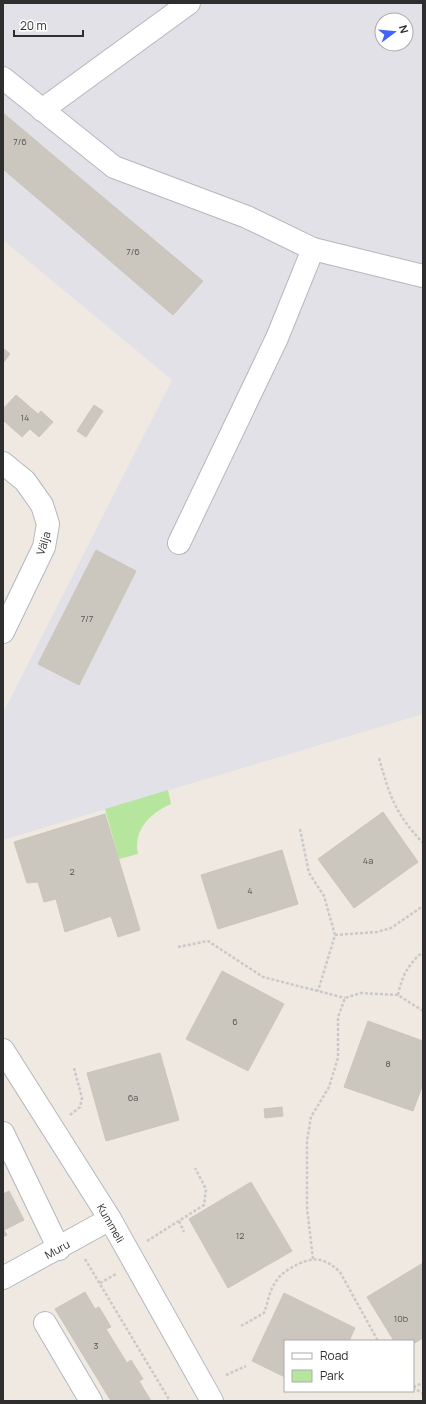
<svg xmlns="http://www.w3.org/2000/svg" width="426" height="1404" font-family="Manrope,sans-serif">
<rect width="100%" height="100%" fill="#efe9e1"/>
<path fill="#e3e1e8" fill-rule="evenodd" d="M3,3h420v711l-420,126v-127l169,-333 -169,-140zM382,20h24v24h-24z"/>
<path fill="#b6e59e" d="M168,790l3,14c-21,9 -38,26 -33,50l-19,5 -14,-50z"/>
<g fill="#cbc7bf" stroke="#cbc5ba">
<path d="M3,113l89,75 -27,34 -62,-53z"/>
<path d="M92,188l111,93 -30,34 -108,-93z"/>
<path d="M3,348l7,6 -7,9z"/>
<path d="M16,395l22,19 3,-3 12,11 -14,15 -9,-8 -8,8 -19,-17v-11z"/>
<path d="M94,405l9,6 -17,26 -9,-6z"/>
<path d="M96,550l40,21 -57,114 -41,-21z"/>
<path d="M383,812l35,50 -64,46 -36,-49z"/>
<path d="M105,814l35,116 -22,7 -7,-21 -46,16 -9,-33 -12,3 -6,-20 -11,1 -13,-41z"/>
<path d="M282,850l16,54 -80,25 -17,-54z"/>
<path d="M222,971l62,33 -36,67 -62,-32z"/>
<path d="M368,1021l55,20v43l-10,27 -69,-24z"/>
<path d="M160,1053l19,67 -73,21 -19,-68z"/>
<path d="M282,1107l1,9 -18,2 -1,-9z"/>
<path d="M251,1182l41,69 -64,37 -39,-69z"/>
<path d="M9,1191l15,29 -20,10 3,5 -4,2v-43z"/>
<path d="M423,1263v75l-10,6v-3h-19l-27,-44z"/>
<path d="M85,1292l10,17 4,-2 12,20 -5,2 21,34 4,-3 12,19 -4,2 12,20h-40l-56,-92z"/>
<path d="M284,1293l71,35 -6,13h-64v36l-33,-16z"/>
</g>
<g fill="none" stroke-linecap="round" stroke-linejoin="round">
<defs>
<g id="minor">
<path d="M3,78l111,89 133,50 66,32 110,27"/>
<path d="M42,110l147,-107"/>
<path d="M3,463l22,18 17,24 6,19 -4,23 -41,85"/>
<path d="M179,543l98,-205 36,-89"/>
<path d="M3,1050l107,169 102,182"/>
<path d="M3,1133l56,116"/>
<path d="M3,1278l107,-59"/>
<path d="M45,1323l46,78"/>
</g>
</defs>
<use href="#minor" stroke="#b4b7c1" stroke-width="24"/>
<g stroke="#c9c9c9" stroke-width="2.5" stroke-dasharray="3 2" stroke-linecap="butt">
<path d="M379,758c11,39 16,55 44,85"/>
<path d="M300,829l9,44 15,23 11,39 -17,56"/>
<path d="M335,935l42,-3 14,-4 32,-22"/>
<path d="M178,947l30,-6 55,36 82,21"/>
<path d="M398,995c4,-19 10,-31 25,-43"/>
<path d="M70,1115l10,-8 2,-9 -8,-30"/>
<path d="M179,1221l5,11"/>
<path d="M147,1241l57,-36 2,-16 -11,-21"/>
<path d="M85,1259l85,142"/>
<path d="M313,1259l-6,-51v-67l4,-24 18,-30 9,-29v-41l7,-19 16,-5 37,2 25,16"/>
<path d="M100,1283l16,-9"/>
<path d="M241,1326l23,-13c4,-10 5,-22 11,-30 3,-6 9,-11 16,-15 20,-12 32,-12 49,4l38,69"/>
<path d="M226,1375l20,-9"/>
<path d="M413,1387l10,7"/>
<path d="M413,1387l10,-4"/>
</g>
<use href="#minor" stroke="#fff" stroke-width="22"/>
</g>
<g text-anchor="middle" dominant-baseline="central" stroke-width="3.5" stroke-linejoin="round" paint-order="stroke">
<g font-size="9" fill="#555452">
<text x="20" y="141">7/6</text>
<text x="133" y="251">7/6</text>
<text x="25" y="417">14</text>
<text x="87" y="618">7/7</text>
<text x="368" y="860">4a</text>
<text x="72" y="871">2</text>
<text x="250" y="890">4</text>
<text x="235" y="1021">6</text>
<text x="388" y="1063">8</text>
<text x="133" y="1097">6a</text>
<text x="240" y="1235">12</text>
<text x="401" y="1318">10b</text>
<text x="96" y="1345">3</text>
</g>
<g font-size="11" fill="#2e2e2e" stroke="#fff">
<text transform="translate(43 543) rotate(-73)">Välja</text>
<text transform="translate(111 1223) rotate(60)">Kummeli</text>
<text transform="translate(57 1249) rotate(-28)">Muru</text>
</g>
</g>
<rect width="426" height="1404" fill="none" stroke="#2e2e2e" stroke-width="8"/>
<rect x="284" y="1340" width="130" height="52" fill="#ffffff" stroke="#ababab"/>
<rect x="292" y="1353" width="20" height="6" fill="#ffffff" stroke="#ababab"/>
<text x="320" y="1360" font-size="12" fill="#2e2e2e">Road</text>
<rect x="292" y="1370" width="20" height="12" fill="#b6e59e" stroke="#ababab"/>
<text x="320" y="1380" font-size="12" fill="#2e2e2e">Park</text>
<g transform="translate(394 32) rotate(74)"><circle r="19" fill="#ffffff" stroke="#ababab"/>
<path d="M0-3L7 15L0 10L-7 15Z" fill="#4264fb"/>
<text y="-6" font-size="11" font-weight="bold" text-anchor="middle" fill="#2e2e2e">N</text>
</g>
<path d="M14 30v6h69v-6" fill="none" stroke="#2e2e2e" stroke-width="2"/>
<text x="20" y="30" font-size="12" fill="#2e2e2e" stroke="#ffffff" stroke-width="3" paint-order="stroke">20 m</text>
</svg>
